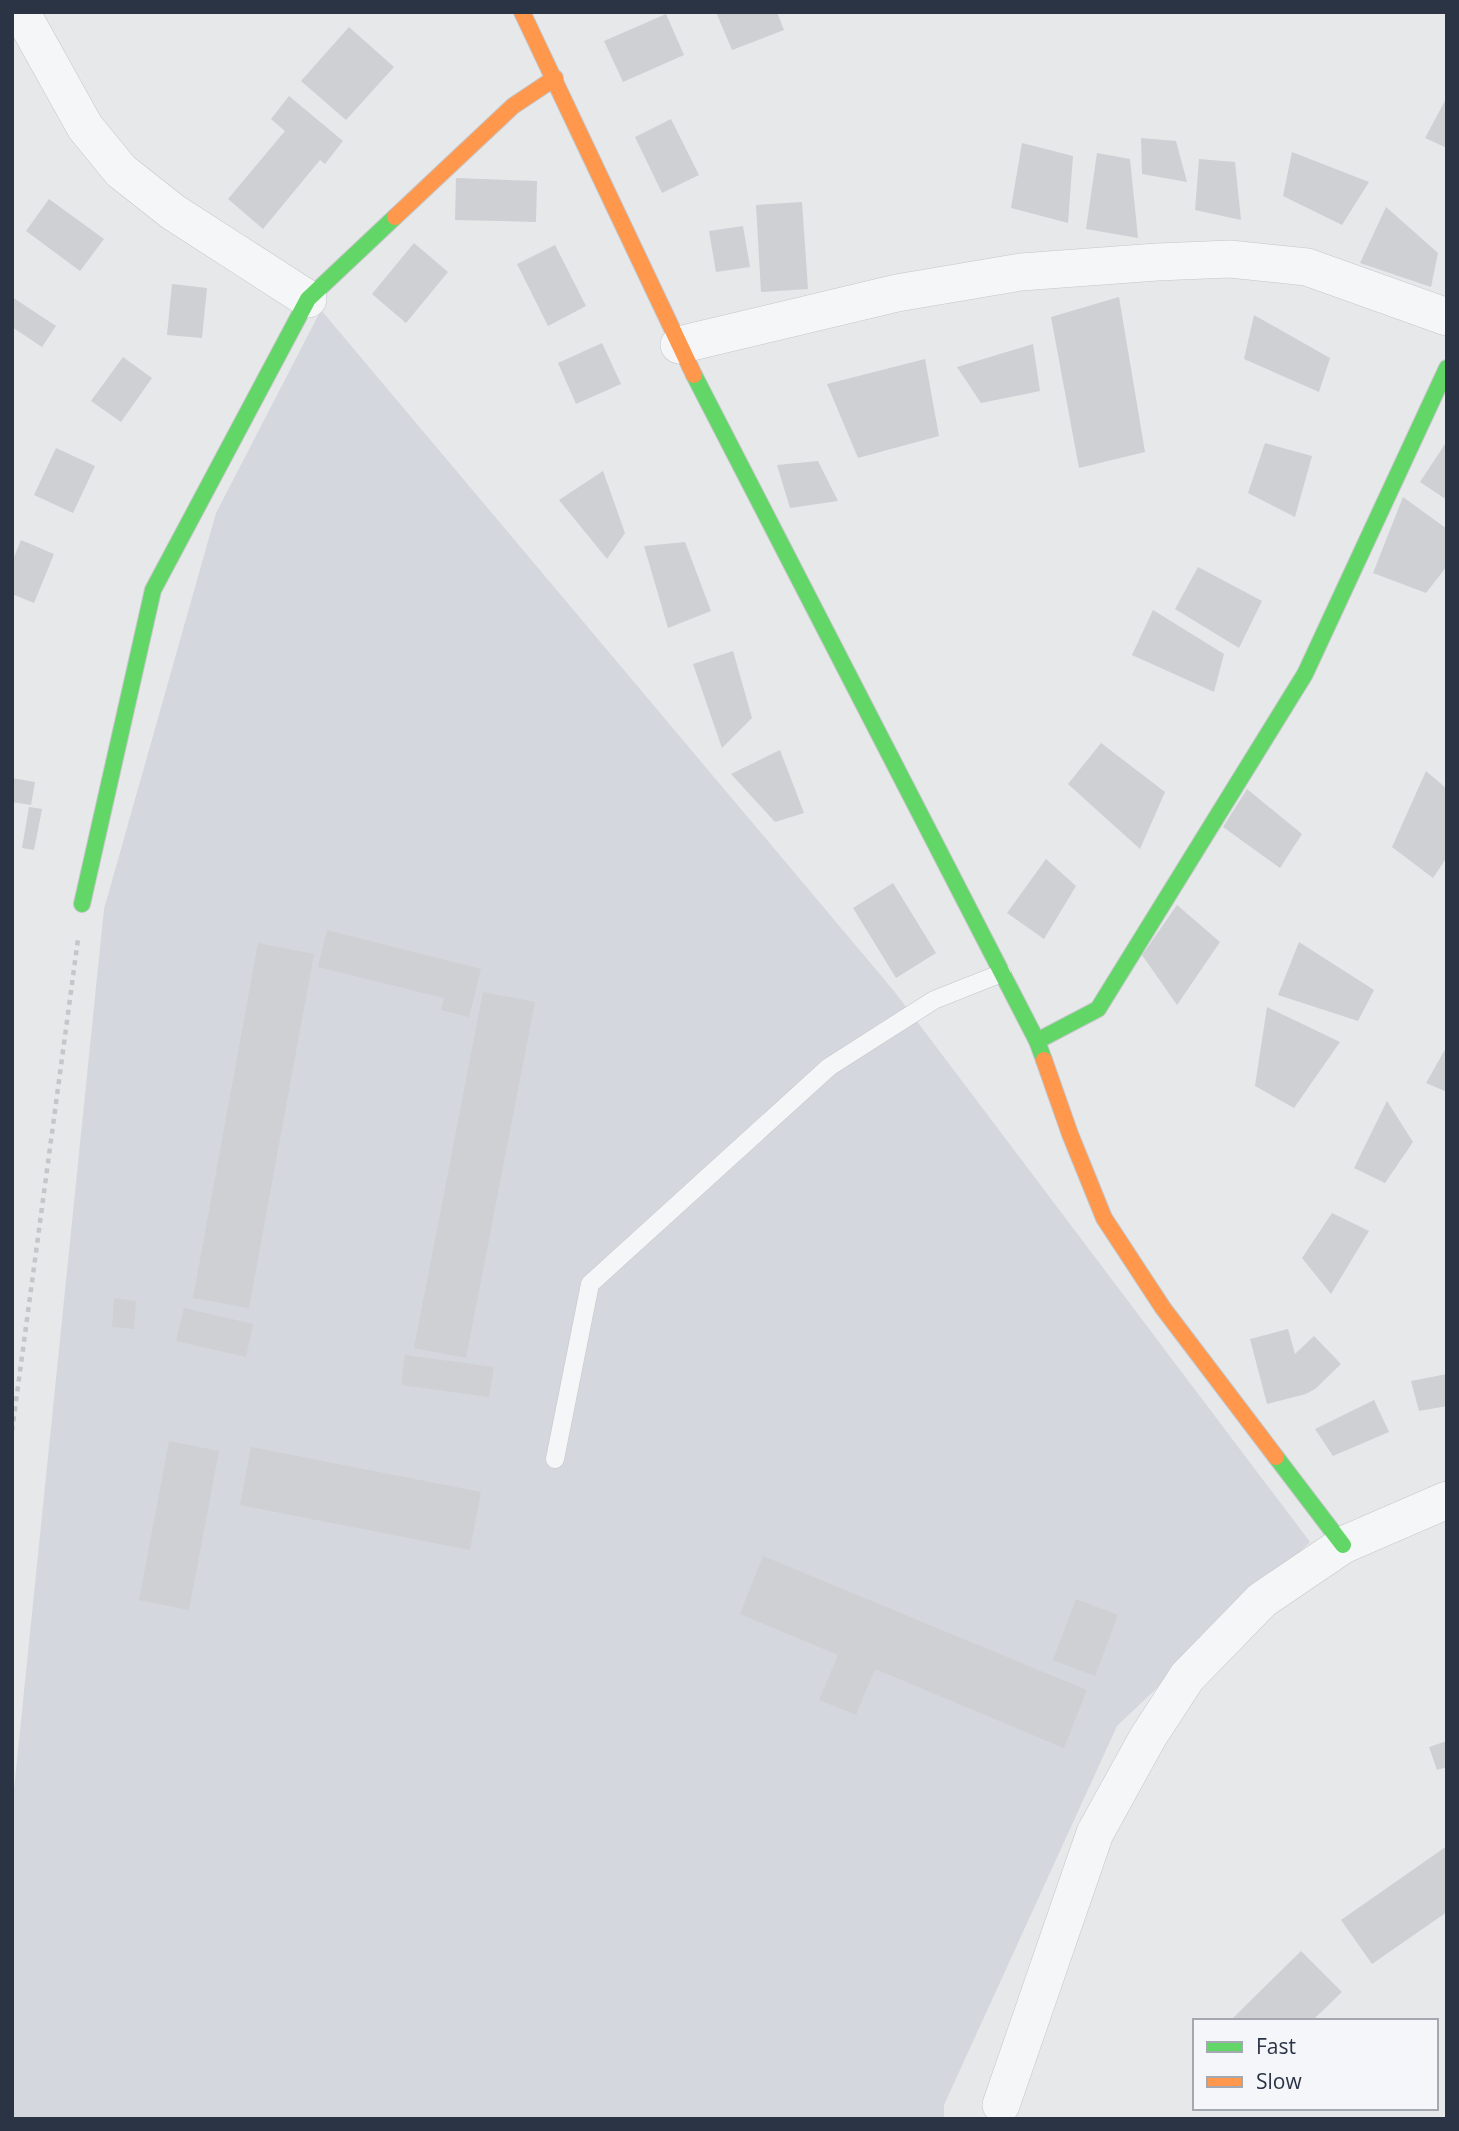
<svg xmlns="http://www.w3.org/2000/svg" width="1459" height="2131" font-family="'Open Sans',sans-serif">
<rect width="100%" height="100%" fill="#e6e8ea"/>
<path fill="#d4d7dd" d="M321,310l573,681 416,551 -193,184 -173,379v14h-932v-310l92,-900 112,-396z"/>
<g fill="#ced0d3">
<path d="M716,12h61l7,18 -52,20z"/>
<path d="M666,14l18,41 -61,27 -19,-41z"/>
<path d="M349,27l45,40 -48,53 -45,-39z"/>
<path d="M289,96l54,45 -18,23 -5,-4 -57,69 -35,-30 57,-68 -14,-12z"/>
<path d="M1447,97v51l-22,-10z"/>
<path d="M671,119l28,56 -37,18 -27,-56z"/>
<path d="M1141,138l35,3 11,41 -45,-8z"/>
<path d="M1022,143l51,13 -5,67 -57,-15z"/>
<path d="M1292,152l77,30 -27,43 -59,-29z"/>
<path d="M1097,153l33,6 8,79 -52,-9z"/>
<path d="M1199,159l36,3 6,58 -46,-10z"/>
<path d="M456,178l81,3 -1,41 -81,-2z"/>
<path d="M49,199l55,40 -24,32 -54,-40z"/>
<path d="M802,202l6,87 -47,3 -5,-87z"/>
<path d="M1386,207l52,46 -7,34 -71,-24z"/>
<path d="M743,226l7,41 -34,5 -7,-41z"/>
<path d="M414,243l34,29 -42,51 -34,-29z"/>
<path d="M555,245l31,61 -38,20 -31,-62z"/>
<path d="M172,284l35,4 -5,50 -35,-3z"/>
<path d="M12,297l44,29 -14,21 -30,-20z"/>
<path d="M1119,297l26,155 -66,16 -28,-151z"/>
<path d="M1254,315l76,43 -11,34 -75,-33z"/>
<path d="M602,343l19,41 -45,20 -18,-41z"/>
<path d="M1033,344l7,47 -59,12 -24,-36z"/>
<path d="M123,357l29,21 -31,44 -30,-21z"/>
<path d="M925,359l14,77 -81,22 -31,-74z"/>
<path d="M1447,441v59l-27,-18z"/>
<path d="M1265,443l47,13 -17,61 -47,-24z"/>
<path d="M56,448l39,18 -22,47 -39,-18z"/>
<path d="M818,461l20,40 -48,7 -13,-43z"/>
<path d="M603,471l22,62 -18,26 -48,-59z"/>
<path d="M1403,497l44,32v37l-21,27 -53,-20z"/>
<path d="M21,540l33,14 -20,49 -22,-9v-32z"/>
<path d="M685,542l26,69 -43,17 -24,-82z"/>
<path d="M1198,567l64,34 -23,47 -64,-39z"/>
<path d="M1153,610l71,44 -10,38 -82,-37z"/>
<path d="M733,651l19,67 -30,30 -29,-84z"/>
<path d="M1101,743l64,49 -25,57 -72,-65z"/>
<path d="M780,750l24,63 -29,9 -44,-48z"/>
<path d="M1426,771l21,18v68l-14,21 -41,-31z"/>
<path d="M12,778l23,4 -4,23 -19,-3z"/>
<path d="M1247,789l55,45 -22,34 -57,-41z"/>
<path d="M29,807l13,2 -8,41 -12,-2z"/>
<path d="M1046,859l30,27 -32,53 -37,-26z"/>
<path d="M893,883l43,70 -40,25 -43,-70z"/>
<path d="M1177,905l43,37 -43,63 -35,-50z"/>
<path d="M327,930l154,39 -12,48 -28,-7 3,-12 -126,-31z"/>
<path d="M1299,942l75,48 -16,31 -80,-26z"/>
<path d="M258,943l56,11 -65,354 -56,-10z"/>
<path d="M483,992l52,10 -69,356 -52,-10z"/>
<path d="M1267,1007l73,35 -46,66 -39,-22z"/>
<path d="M1447,1046v46l-21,-9z"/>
<path d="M1387,1101l26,41 -28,41 -31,-15z"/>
<path d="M1332,1213l37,18 -38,63 -29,-36z"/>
<path d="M114,1298l22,3 -2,28 -22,-2z"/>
<path d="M184,1308l69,16 -7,33 -70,-16z"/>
<path d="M1288,1329l7,25 19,-18 27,28 -26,25 -9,5 -39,10 -17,-65z"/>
<path d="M405,1355l89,12 -5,30 -88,-12z"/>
<path d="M1447,1374v32l-28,5 -8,-30z"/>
<path d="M1374,1400l15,32 -56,24 -18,-27z"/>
<path d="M169,1441l50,10 -30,159 -50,-10z"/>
<path d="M251,1447l230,45 -11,58 -230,-45z"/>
<path d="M763,1556l324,134 -23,58 -189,-79 -19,46 -37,-15 19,-45 -98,-41z"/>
<path d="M1076,1599l42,16 -23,61 -42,-16z"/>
<path d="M1447,1741v26l-10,3 -8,-23z"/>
<path d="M1447,1846v66l-75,52 -31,-44z"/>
<path d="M1301,1951l41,41 -30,29h-82z"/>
</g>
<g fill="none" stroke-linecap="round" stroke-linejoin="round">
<defs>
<path id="lane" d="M555,1459l35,-175 239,-217 105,-67 68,-27"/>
<g id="street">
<path d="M21,12l64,115 36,44 52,41 135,87"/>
<path d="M679,345l218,-52 124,-21 136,-10 73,-3 77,8 140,50"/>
<path d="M1001,2105l94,-272 53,-96 39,-60 75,-77 81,-55 104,-45"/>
</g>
<g id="fast">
<path d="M694,375l343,666 7,19"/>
<path d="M82,904l71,-314 155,-291 87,-82"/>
<path d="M1037,1041l61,-32 207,-335 142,-306"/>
<path d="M1276,1457l67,88"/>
</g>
<g id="slow">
<path d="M522,12l172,363"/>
<path d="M395,217l118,-111 42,-28"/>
<path d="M1044,1060l26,74 34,84 59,90 113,149"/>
</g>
</defs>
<use href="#lane" stroke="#c4c6c8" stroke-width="19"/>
<use href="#street" stroke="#c4c6c8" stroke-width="38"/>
<use href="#fast" stroke="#c4c6c8" stroke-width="18"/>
<use href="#slow" stroke="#c4c6c8" stroke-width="18"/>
<path stroke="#c5c6ca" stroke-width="4.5" stroke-dasharray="5 5" stroke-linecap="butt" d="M12,1431l66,-492"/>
<use href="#lane" stroke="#f5f6f7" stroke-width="18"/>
<use href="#street" stroke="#f5f6f7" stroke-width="37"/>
<use href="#fast" stroke="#63d668" stroke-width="16"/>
<use href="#slow" stroke="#ff974d" stroke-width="16"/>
</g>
<rect width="1459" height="2131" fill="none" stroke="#2b3445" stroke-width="28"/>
<rect x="1193" y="2019" width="245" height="91" fill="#f4f6f9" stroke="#a4a8b1" stroke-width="2"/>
<rect x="1207" y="2042" width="35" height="10" fill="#63d668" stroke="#a4a8b1" stroke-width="2"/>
<text x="1256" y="2054" font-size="21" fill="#2b3445">Fast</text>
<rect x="1207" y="2077" width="35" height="10" fill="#ff974d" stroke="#a4a8b1" stroke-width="2"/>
<text x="1256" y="2089" font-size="21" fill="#2b3445">Slow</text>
</svg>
